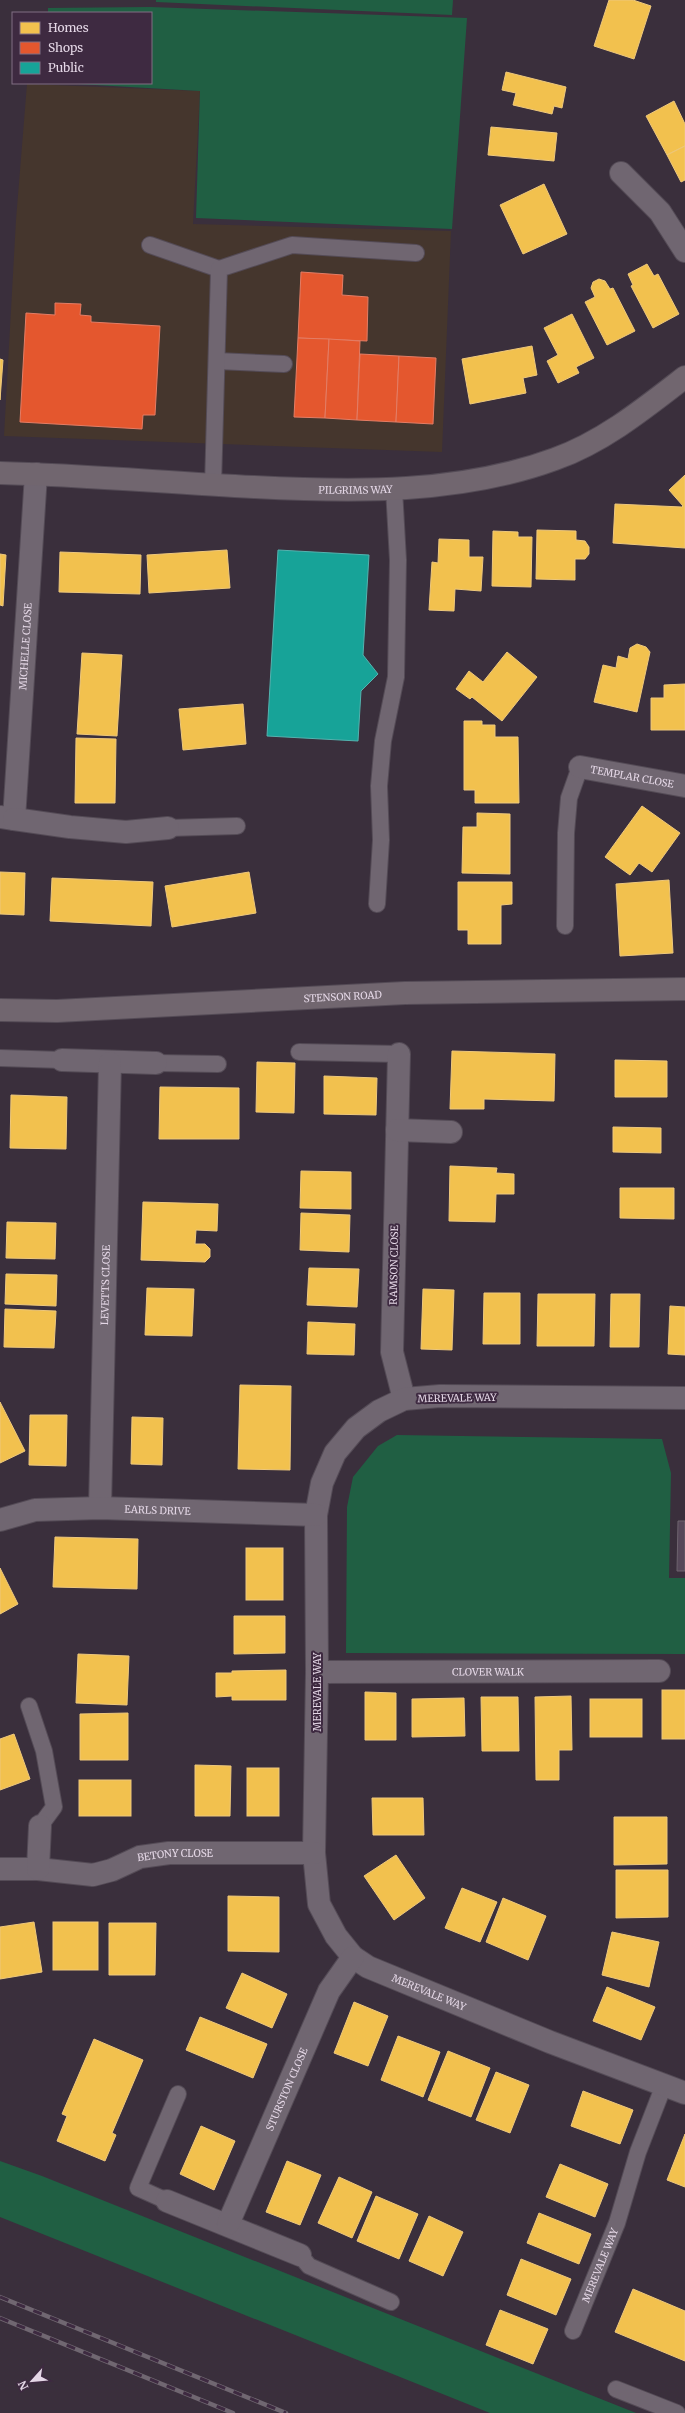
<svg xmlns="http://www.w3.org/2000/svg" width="685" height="2413" font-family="Merriweather,serif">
<rect width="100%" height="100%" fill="#3a2f3c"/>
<path fill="#45362d" d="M27,84l173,7 -7,133 258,7 -9,221 -438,-16 12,-216z"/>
<g fill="#205f43">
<path d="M156,0h297l-1,15 -296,-13z"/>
<path d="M150,7l317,11 -15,211 -256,-11 4,-127 -140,-8h91v-70h-103v-5z"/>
<path d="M397,1435l265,4 9,34 -2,105h16v76l-339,-1 1,-146 6,-30 25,-31z"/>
<path d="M0,2161l42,15 594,237h-146l-490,-196z"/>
</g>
<g fill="#f2c14e" stroke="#eec87c">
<path d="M609,0h24l18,6 -17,53 -40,-13z"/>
<path d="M506,72l60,15 -4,21 -8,-2 -2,8 -39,-9 3,-12 -14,-3z"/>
<path d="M674,101l11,23v22l-18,9 -21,-39z"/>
<path d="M491,127l66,6 -3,28 -66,-6z"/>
<path d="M685,146v34l-4,2 -14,-27z"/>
<path d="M544,184l23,50 -44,20 -23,-49z"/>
<path d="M647,264l7,12 4,-2 21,40 -26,14 -22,-42 2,-1 -5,-11z"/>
<path d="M599,279l6,2 5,8 3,-1 22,43 -28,14 -22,-43 10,-5 -4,-9 2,-6z"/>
<path d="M572,314l22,44 -18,9 3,6 -21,10 -11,-22 11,-6 -14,-27z"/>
<path d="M532,346l5,29 -14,3 3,15 -56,11 -8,-45z"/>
<path d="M0,359l3,1 -3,40z"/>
<path d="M685,475v73l-72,-5 2,-39 67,3 1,-1 -14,-16z"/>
<path d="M537,530l39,1v9l9,1 4,6v7l-4,5h-10v21l-39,-1z"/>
<path d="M493,531l25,1v5h14l-1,50 -39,-1z"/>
<path d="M439,539l30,1v17h14l-2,34 -26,-2 -1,22 -25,-1 3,-48 6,1z"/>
<path d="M227,550l3,38 -81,5 -2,-38z"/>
<path d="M60,552l81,3 -1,39 -81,-2z"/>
<path d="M0,554l6,1 -3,51 -3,-1z"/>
<path d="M637,644l9,3 4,5 -13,60 -43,-10 9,-37 13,3 2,-12 10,3 2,-11z"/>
<path d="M507,652l30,25 -35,44 -30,-24 -2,2 -14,-10 13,-18 14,11z"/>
<path d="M82,653l40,2 -5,81 -40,-2z"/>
<path d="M685,684v46h-34v-32h13v-13z"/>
<path d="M243,704l3,40 -63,6 -4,-41z"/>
<path d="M464,721h18v4h13v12h23l1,66h-44v-13h-11z"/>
<path d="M76,738l40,1 -1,64h-40z"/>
<path d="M642,806l38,27 -28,39 -13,-9 -9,12 -25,-18z"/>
<path d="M477,813l33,1v60l-48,-1 1,-46h14z"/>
<path d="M0,872l25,1 -1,42 -24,-1z"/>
<path d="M249,872l7,41 -84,14 -7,-41z"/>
<path d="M52,878l101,4 -2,44 -101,-5z"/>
<path d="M669,880l4,73 -53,3 -4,-72z"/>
<path d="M458,882h54v22l-11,1v39h-33v-14h-10z"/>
<path d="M452,1051l103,3 -1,47 -70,-2v10h-34z"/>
<path d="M615,1060l52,1v36h-52z"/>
<path d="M257,1062l38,1 -1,50 -38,-1z"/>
<path d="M324,1076l53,2 -1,37 -52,-1z"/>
<path d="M160,1087l79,1v51h-80z"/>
<path d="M11,1095l56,2 -1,52 -56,-1z"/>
<path d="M613,1127l48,1v25l-48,-1z"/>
<path d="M450,1166l47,2 -1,5 18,1v20h-18l-1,28 -46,-1z"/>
<path d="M301,1171l50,1v37l-51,-1z"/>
<path d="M620,1188h54v31l-54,-1z"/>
<path d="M143,1202l75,2 -1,27 -21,-1 -1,14h10l5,5v8l-5,5 -64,-2z"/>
<path d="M301,1213l49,2 -1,37 -49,-2z"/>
<path d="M7,1222l49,1 -1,36 -49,-1z"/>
<path d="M309,1268l50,1 -2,38 -50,-2z"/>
<path d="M6,1274l51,1 -1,31 -51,-2z"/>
<path d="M147,1288l47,1 -2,47 -47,-1z"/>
<path d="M423,1289l31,1 -2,60 -31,-1z"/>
<path d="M484,1293h36v51h-37z"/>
<path d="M538,1294h57l-1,52h-57z"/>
<path d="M611,1294h29l-1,53h-29z"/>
<path d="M670,1306l15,1v48l-17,-1z"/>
<path d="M5,1309l51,2 -2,37 -50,-1z"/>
<path d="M308,1322l47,2 -1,31 -47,-1z"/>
<path d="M240,1385l51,1 -1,84 -52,-1z"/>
<path d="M0,1402l25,49 -25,12z"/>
<path d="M30,1415h37l-1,51 -37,-1z"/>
<path d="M132,1417l31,1 -1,47 -31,-1z"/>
<path d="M55,1537l83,2 -1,50 -84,-2z"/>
<rect x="246" y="1548" width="37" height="52"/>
<path d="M0,1568l18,36 -18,10z"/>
<path d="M234,1616h51v37l-51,1z"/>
<path d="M78,1654l51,2 -2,49 -51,-2z"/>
<path d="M286,1670v30h-54v-4l-16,1v-24h16v-2z"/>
<rect x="662" y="1690" width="23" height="49"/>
<path d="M365,1692l31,1v47h-31z"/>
<path d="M571,1696l1,54h-13v30h-23l-1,-83z"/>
<path d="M481,1697h37l1,54h-37z"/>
<path d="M464,1698l1,38 -53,1v-38z"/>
<rect x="590" y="1699" width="52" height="38"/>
<path d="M128,1713v47h-48v-46z"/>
<path d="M14,1734l16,45 -30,11v-51z"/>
<path d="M195,1765l36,1 -1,50h-35z"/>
<rect x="247" y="1768" width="32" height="48"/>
<rect x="79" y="1780" width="52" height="36"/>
<path d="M372,1798h51l1,37h-51z"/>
<path d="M614,1817h53v47l-53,1z"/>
<path d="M396,1855l29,43 -31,22 -30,-44z"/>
<path d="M616,1870h52v47l-52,1z"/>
<path d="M462,1888l35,14 -17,40 -35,-14z"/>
<path d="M228,1896l51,1v55l-51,-1z"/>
<path d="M503,1898l43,18 -18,44 -42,-18z"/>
<path d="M34,1922l8,50 -42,7v-52z"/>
<rect x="53" y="1922" width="45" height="48"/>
<path d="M109,1923h47l-1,52h-46z"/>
<path d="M612,1932l47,10 -10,45 -47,-12z"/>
<path d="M242,1973l45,21 -15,34 -46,-20z"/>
<path d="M607,1987l48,20 -14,33 -48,-19z"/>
<path d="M354,2002l34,14 -20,50 -34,-13z"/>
<path d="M200,2017l67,27 -14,34 -67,-28z"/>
<path d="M398,2036l42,16 -17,45 -42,-17z"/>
<path d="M94,2039l49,21 -31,73 4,2 -11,26 -48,-20 10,-25 -5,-2z"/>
<path d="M448,2051l42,17 -19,49 -43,-17z"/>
<path d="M496,2072l33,13 -19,48 -34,-13z"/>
<path d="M583,2091l50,19 -13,34 -49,-18z"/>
<path d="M201,2126l34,15 -21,49 -34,-16z"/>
<path d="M685,2134v53l-18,-7z"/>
<path d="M287,2161l34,14 -21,50 -34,-13z"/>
<path d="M560,2164l48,20 -13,33 -49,-20z"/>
<path d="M339,2177l33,15 -20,46 -34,-15z"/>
<path d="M376,2196l42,18 -19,45 -42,-18z"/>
<path d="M539,2213l52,21 -12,30 -52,-21z"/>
<path d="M429,2216l34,16 -20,44 -34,-15z"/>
<path d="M521,2259l50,20 -15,36 -49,-20z"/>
<path d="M633,2289l52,22v50l-70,-29z"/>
<path d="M500,2310l48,19 -15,35 -47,-19z"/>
</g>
<g fill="#e4572e" stroke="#e47d65">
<path d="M301,272l42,3 -1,20 26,2 -1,44 -69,-3z"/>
<path d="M55,303l26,1 -1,11 11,1v6l69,4 -5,89h-12l-1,14 -122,-7 6,-109 29,2z"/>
<path d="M298,338l31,1 -4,79 -31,-1z"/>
<path d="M329,339l31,2 -3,79 -32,-2z"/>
<path d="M360,354l39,2 -3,66 -39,-2z"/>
<path d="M399,356l37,2 -3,66 -37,-2z"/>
</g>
<path fill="#17a398" stroke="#54b3af" d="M278,550l91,5 -6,100 15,19 -17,17 -3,50 -91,-5z"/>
<path fill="#564859" stroke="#6e646f" d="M678,1521h7v50h-8z"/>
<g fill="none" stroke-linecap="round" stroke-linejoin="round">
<defs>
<g id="lane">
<path d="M150,245l69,24"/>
<path d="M217,361l67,3"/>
<path d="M213,486l6,-217 73,-24 124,8"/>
<path d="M168,828l69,-2"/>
<path d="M377,904l4,-64 -2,-54 4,-45 13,-64 2,-117 -4,-71"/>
<path d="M565,926l1,-93 3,-35 11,-31"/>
<path d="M299,1052l100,2"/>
<path d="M0,1058l62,2"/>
<path d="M156,1063l62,1"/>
<path d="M29,1706l15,45 10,56 -14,19"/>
<path d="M167,2201l-29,-13 40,-94"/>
<path d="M300,2255l9,11 82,36"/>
<path id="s1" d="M573,2331l44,-108 21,-71 26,-67"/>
<path d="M616,2389l61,24"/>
</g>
<g id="street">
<path d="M621,173l39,39 25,39"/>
<path id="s2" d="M580,767l105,19"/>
<path id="s3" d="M0,817l14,2 22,-345"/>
<path d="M14,819l56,8 56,5 42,-4"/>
<path d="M399,1054l-7,298 12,47"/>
<path d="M62,1060l94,3"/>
<path d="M397,1130l54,2"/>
<path id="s4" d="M685,1398l-245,-2 -36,3 -25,12 -23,17 -21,25 -13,30 -6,32 1,157 -3,181 5,51 17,32 17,21 15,10 182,75 135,51"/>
<path id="s5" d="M100,1508l10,-445"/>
<path id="s6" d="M0,1520l35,-10 65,-2 216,7"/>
<path id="s7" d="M317,1672l342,-1"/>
<path id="s8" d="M0,1869h38l55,6 19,-5 28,-13 29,-4h145"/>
<path d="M38,1869l2,-43"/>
<path d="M167,2201l133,54"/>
<path id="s9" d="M228,2224l101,-233 24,-34"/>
</g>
<g id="secondary">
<path id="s10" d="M0,473c85,2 169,10 254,14 100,5 206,7 301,-28 48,-17 90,-51 130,-82"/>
<path id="s11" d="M0,1010l57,1 348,-18 280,-4"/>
</g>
</defs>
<use href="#lane" stroke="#544b56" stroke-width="18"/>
<use href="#street" stroke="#544b56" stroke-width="24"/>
<use href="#secondary" stroke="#544b56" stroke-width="24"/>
<use href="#lane" stroke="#706671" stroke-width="16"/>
<use href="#street" stroke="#706671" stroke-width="22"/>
<use href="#secondary" stroke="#71666f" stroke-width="22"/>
<defs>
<g id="rail">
<path d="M0,2297l286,116"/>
<path d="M0,2318l233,95"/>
</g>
</defs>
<use href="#rail" stroke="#706771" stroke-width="4.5"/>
<use href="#rail" stroke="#3e2a41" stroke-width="3" stroke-dasharray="9" stroke-linecap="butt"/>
</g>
<g text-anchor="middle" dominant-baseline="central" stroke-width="4" stroke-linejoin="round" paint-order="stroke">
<g font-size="10" fill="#e4d7e6" stroke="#3e2a41">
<text stroke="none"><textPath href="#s10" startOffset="356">PILGRIMS WAY</textPath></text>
<text stroke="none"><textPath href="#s3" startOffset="187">MICHELLE CLOSE</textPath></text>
<text stroke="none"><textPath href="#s2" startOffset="53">TEMPLAR CLOSE</textPath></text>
<text stroke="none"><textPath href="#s11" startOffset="343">STENSON ROAD</textPath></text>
<text transform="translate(394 1265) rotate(-89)">RAMSON CLOSE</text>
<text stroke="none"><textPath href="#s5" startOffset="223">LEVETTS CLOSE</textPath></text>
<text transform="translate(457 1398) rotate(-1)">MEREVALE WAY</text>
<text stroke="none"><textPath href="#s6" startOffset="159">EARLS DRIVE</textPath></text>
<text stroke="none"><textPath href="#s7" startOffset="171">CLOVER WALK</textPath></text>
<text transform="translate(317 1692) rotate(-90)">MEREVALE WAY</text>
<text stroke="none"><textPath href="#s8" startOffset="179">BETONY CLOSE</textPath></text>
<text stroke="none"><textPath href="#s4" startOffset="972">MEREVALE WAY</textPath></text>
<text stroke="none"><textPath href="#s9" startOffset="147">STURSTON CLOSE</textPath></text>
<text stroke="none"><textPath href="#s1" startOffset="71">MEREVALE WAY</textPath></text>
</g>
</g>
<rect x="12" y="12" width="140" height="72" fill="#3e2a41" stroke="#806f83"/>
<rect x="20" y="22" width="20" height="12" fill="#f2c14e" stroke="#806f83"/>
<text x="48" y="32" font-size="12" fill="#e4d7e6">Homes</text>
<rect x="20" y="42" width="20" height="12" fill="#e4572e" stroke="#806f83"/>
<text x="48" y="52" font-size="12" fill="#e4d7e6">Shops</text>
<rect x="20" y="62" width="20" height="12" fill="#17a398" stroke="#806f83"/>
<text x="48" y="72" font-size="12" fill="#e4d7e6">Public</text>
<g transform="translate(32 2381) rotate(243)" stroke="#3e2a41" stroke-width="3" paint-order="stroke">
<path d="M0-3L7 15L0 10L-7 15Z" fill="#e4d7e6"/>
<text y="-6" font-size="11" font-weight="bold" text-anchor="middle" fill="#e4d7e6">N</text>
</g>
</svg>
